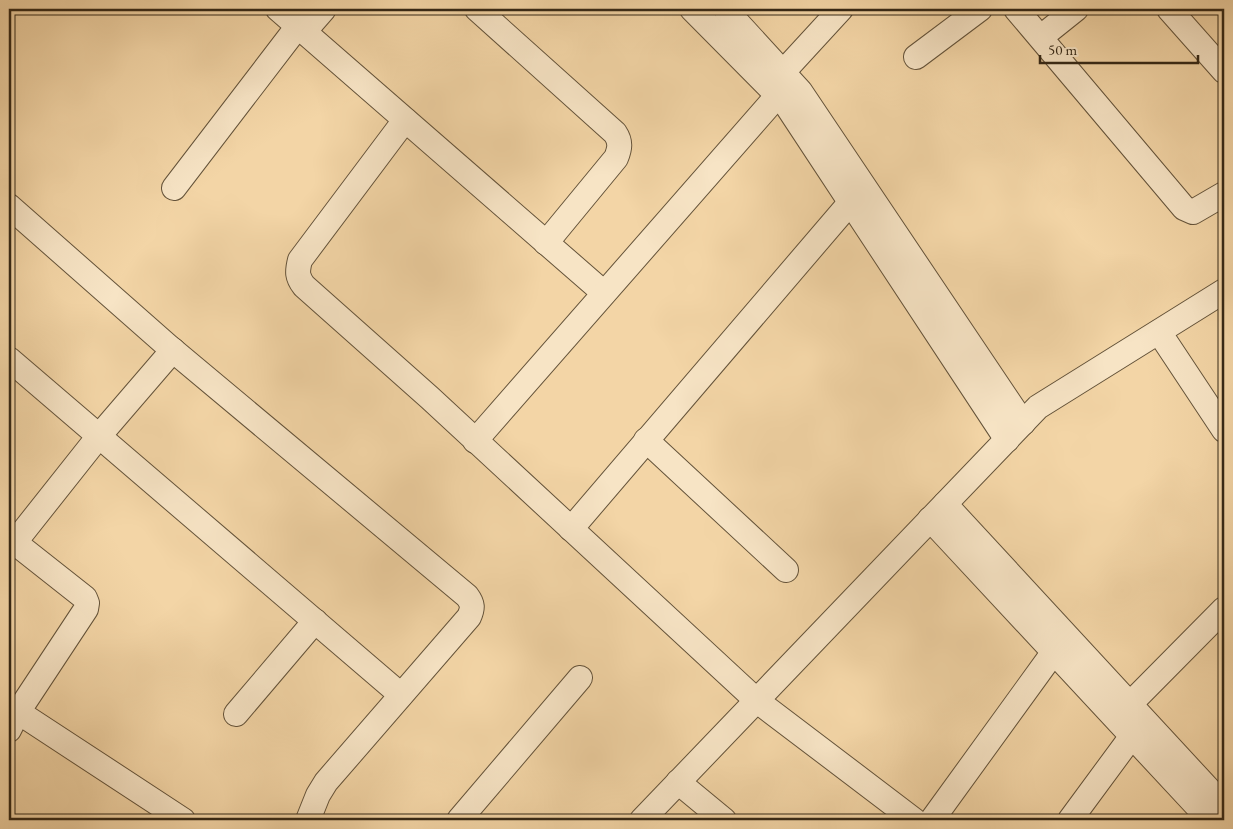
<svg xmlns="http://www.w3.org/2000/svg" width="1233" height="829" font-family="'EB Garamond',serif">
<rect width="100%" height="100%" fill="#f3d5a6"/>
<filter id="stains"><feTurbulence type="fractalNoise" baseFrequency=".004" numOctaves="4"/><feColorMatrix values="0 0 0 0 .2 0 0 0 0 .09 0 0 0 0 .02 0 0 0 .5 -.17"/></filter>
<radialGradient id="worn" r=".72"><stop offset=".6" stop-color="#630" stop-opacity="0"/><stop offset="1" stop-color="#630" stop-opacity=".3"/></radialGradient>
<g fill="none" stroke-linecap="round" stroke-linejoin="round">
<defs>
<g id="minor">
<path d="M278,9l326,284"/>
<path d="M477,9l138,124c6,9 5,15 1,25l-70,85"/>
<path d="M692,9l93,94 222,337"/>
<path d="M725,9l75,82 223,332"/>
<path d="M1016,9l168,199 9,4 31,-18"/>
<path d="M1169,9l55,62"/>
<path d="M304,32l20,-23"/>
<path d="M1041,37l35,-28"/>
<path d="M916,57l64,-48"/>
<path d="M773,83l68,-74"/>
<path d="M405,120l-105,140c-3,12 -3,17 4,26l126,112 326,302 158,120"/>
<path d="M174,188l124,-162"/>
<path d="M9,206l160,141 298,249c6,8 6,12 2,21l-143,165 -8,13 -10,25"/>
<path d="M1159,332l65,98"/>
<path d="M9,359l392,336"/>
<path d="M646,440l140,130"/>
<path d="M475,441l303,-346"/>
<path d="M945,504l279,302"/>
<path d="M930,519l280,301"/>
<path d="M571,529l290,-339"/>
<path d="M9,538l76,60 2,5 -1,6 -68,103 -9,18"/>
<path d="M15,542l84,-106 74,-86"/>
<path d="M1130,704l94,-95"/>
<path d="M9,706l174,114"/>
<path d="M236,714l79,-93"/>
<path d="M678,782l46,38"/>
<path d="M459,820l121,-142"/>
<path d="M642,820l396,-413 186,-116"/>
<path d="M932,820l121,-167"/>
<path d="M1070,820l70,-95"/>
</g>
</defs>
<use href="#minor" stroke="#64533a" stroke-width="26"/>
<use href="#minor" stroke="#f7e4c5" stroke-width="24"/>
</g>
<rect width="1233" height="829" fill="none" stroke="#f3d5a6" stroke-width="30"/>
<rect x="10" y="10" width="1213" height="809" fill="none" stroke="#352816" stroke-width="2.5"/>
<rect x="15" y="15" width="1203" height="799" fill="none" stroke="#352816"/>
<path d="M1040 55v8h158v-8" fill="none" stroke="#352816" stroke-width="2.5"/>
<text x="1048" y="55" font-size="15" fill="#352816" stroke="#f7e4c5" stroke-width="4" paint-order="stroke">50 m</text>
<rect width="100%" height="100%" filter="url(#stains)"/>
<rect width="100%" height="100%" fill="url(#worn)"/>
</svg>
